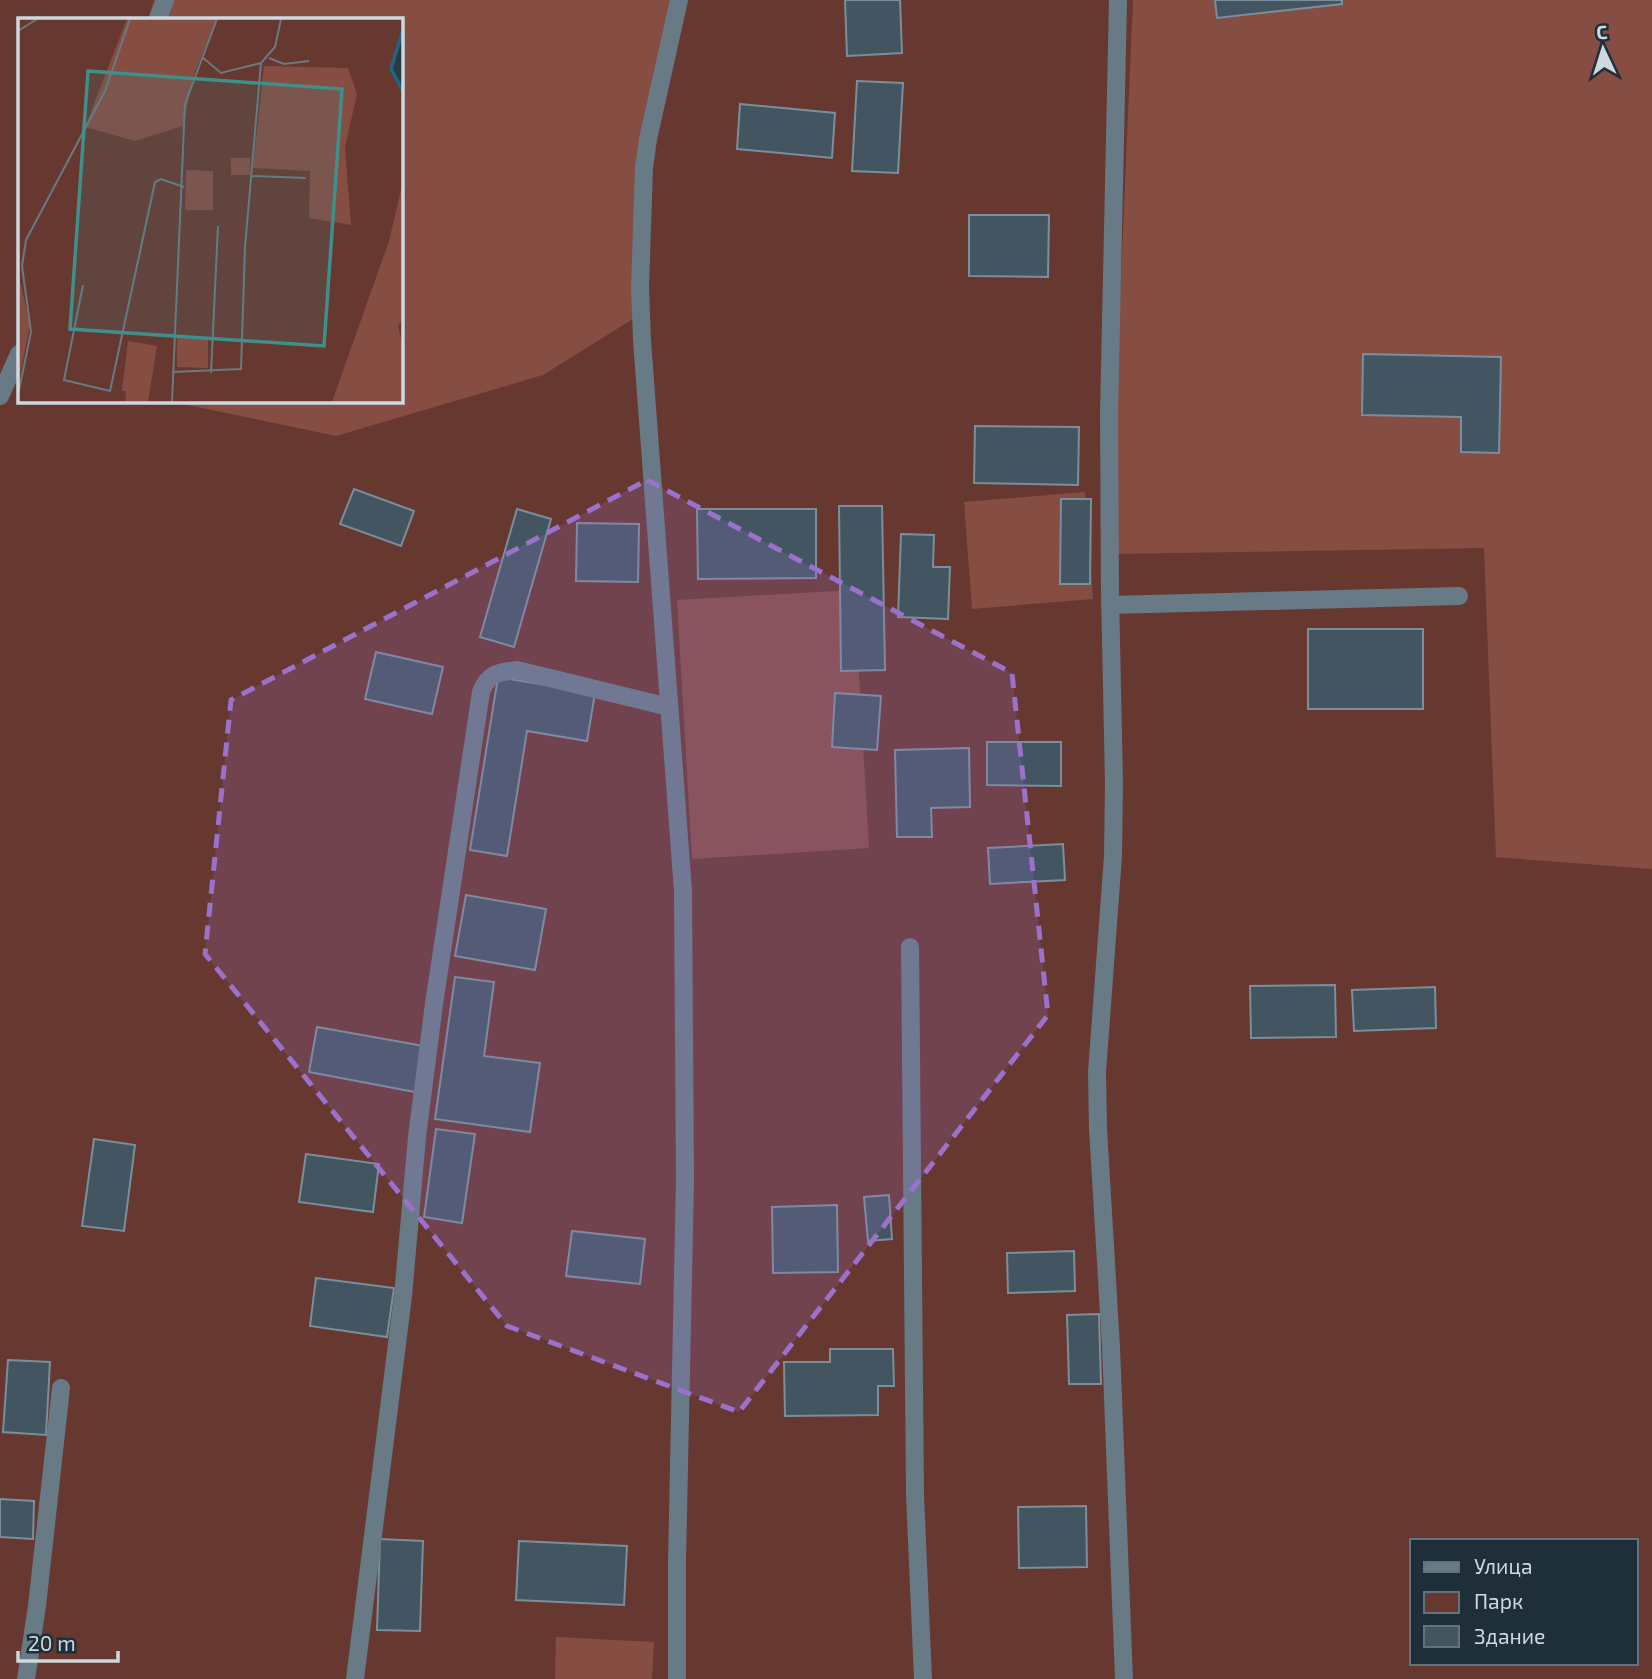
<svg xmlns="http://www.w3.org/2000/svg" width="1652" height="1679" font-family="'Exo 2',sans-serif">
<rect width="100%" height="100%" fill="#283a44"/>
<path fill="#673830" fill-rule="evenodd" d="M0,0h1652v1679h-1652zM19,19h382v382h-382zM1412,1541h224v122h-224z"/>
<g fill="#864d43">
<path d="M154,0h527l-40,149 -5,168 -93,58 -207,61 -167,-35h232v-382h-253z"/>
<path d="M1133,0h519v869l-156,-12 -12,-309 -371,6v-89z"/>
<path d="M1085,492l8,107 -121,10 -8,-107z"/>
<path d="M854,590l15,258 -177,11 -15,-259z"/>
<path d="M556,1637l98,5 -2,37h-97z"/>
</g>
<g fill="#435561" stroke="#7b8e9b" stroke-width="2">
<path d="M845,0h55l2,53 -55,3z"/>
<path d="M1215,0h127v4l-125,14z"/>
<path d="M857,81l46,2 -5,90 -46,-2z"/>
<path d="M740,104l95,9 -3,45 -95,-9z"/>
<path d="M969,215h80l-1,62 -79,-1z"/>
<path d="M1363,354l138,3 -2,96 -38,-1v-35l-99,-2z"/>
<path d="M975,426l104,1 -1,58 -104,-2z"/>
<path d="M354,489l60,22 -13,35 -61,-22z"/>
<path d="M1061,499h30l-1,85h-30z"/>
<path d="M839,506h43l3,164 -44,1z"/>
<path d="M517,509l34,10 -37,128 -34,-10z"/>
<path d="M697,509h119v69l-118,1z"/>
<path d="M577,523l62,1 -1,58 -62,-1z"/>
<path d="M901,534l33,1 -1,32h17l-2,52 -50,-2z"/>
<rect x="1308" y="629" width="115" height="80"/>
<path d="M376,652l67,15 -11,47 -67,-15z"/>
<path d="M498,677l97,16 -8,48 -60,-10 -20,125 -37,-6z"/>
<path d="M835,693l46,3 -4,54 -45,-3z"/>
<path d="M987,742h74v44l-74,-1z"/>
<path d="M969,748l1,59 -39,1 1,29h-35l-2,-87z"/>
<path d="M1063,844l2,36 -75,4 -2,-36z"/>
<path d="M466,895l80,14 -11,61 -80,-14z"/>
<path d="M455,977l39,5 -10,74 56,7 -10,69 -95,-13z"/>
<path d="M1335,985l1,52 -85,1 -1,-52z"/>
<path d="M1435,987l1,41 -82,3 -2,-41z"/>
<path d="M317,1027l107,19 -9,46 -106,-20z"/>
<path d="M436,1129l39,5 -13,89 -38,-6z"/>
<path d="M94,1139l41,6 -11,86 -42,-5z"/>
<path d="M306,1154l73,10 -6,48 -74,-10z"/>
<path d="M889,1195l3,44 -24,2 -4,-44z"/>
<path d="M837,1205l1,67 -65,1 -1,-66z"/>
<path d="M572,1231l73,8 -5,45 -74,-8z"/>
<path d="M1074,1251l1,40 -67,2 -1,-40z"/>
<path d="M316,1278l78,10 -7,49 -77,-11z"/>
<path d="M1099,1314l2,70h-32l-2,-69z"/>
<path d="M830,1349h63l1,37h-16v29l-93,1 -1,-54h46z"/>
<path d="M8,1360l42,2 -4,73 -43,-3z"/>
<path d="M0,1499l34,2 -1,38 -33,-2z"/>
<path d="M1086,1506l1,61 -68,1 -1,-61z"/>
<path d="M380,1539l43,2 -3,90 -43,-1z"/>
<path d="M519,1541l108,5 -3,59 -108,-5z"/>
</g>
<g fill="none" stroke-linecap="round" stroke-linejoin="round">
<g stroke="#677a86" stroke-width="18">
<path d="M1118,0l-9,414 1,179 4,190 -1,73 -16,216 1,56 13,219 13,332"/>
<path d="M158,19l7,-19"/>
<path d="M0,396l19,-42"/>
<path d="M1110,605l349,-9"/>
<path d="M910,947l5,548 8,184"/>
<path d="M26,1679l11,-73 24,-218"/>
<path d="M355,1679l48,-383 14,-159 17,-133 47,-312c7,-19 18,-20 36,-22l152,37"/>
<path d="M677,1679v-117l8,-382 -2,-289 -41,-551 -2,-53 4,-119 4,-29 31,-139"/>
</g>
</g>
<path fill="#9c71cc" fill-opacity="0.2" stroke="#9c71cc" stroke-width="5" stroke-dasharray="14 9" stroke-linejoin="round" d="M647,480l365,193 36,342 -309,397 -232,-86 -302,-372 26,-254z"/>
<g transform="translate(18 18)">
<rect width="385" height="385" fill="#283a44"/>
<path d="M0,1h385l-12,50 12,22v311h-385z" fill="#673830"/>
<path d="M109,1h90l-24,58 -10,49 -48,15 -50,-14zM246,48l84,2 9,26 -12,53 6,78 -42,-7 1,-47 -57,-3zM213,140h19v17h-19zM168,152l27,1v39h-28zM385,163v138l-5,7 5,21v55h-71l57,-161zM0,254l12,53 -12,61zM159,320l31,1v29l-31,-1zM110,323l29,5 -9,56h-23l1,-11h-4z" fill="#864d43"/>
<path fill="none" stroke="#266281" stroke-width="3.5" d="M385,11l-12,40 12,22"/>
<path fill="none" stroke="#6a7a82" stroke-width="2" d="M0,13l19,-12M184,39l19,16 40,-10M251,40l15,6 25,-3M234,158l54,2M65,267l-19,95 46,11 45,-209 6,-3 23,8M154,354l69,-3 4,-122 16,-184 14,-16 6,-28M193,355l7,-147M0,377l13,-63 -9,-66 4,-26 79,-149 25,-72M154,384l13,-298 32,-85"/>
<path fill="#3f8f8a" fill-opacity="0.15" stroke="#3f8f8a" stroke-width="3.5" d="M70,53l254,18 -18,257 -254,-17z"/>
<rect width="385" height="385" fill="none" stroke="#ced9df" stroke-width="3.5"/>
</g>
<rect x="1410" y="1539" width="228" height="126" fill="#1e2f39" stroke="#64737b" stroke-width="2"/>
<rect x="1424" y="1562" width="35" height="10" fill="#677a86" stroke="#64737b" stroke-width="2"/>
<text x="1474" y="1574" font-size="21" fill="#ced9df">Улица</text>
<rect x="1424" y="1592" width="35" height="21" fill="#673830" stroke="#64737b" stroke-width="2"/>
<text x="1474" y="1609" font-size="21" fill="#ced9df">Парк</text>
<rect x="1424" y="1626" width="35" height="21" fill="#435561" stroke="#64737b" stroke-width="2"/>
<text x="1474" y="1644" font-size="21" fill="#ced9df">Здание</text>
<g transform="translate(1603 49) rotate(356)" stroke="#1e2f39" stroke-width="5" paint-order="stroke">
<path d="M0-5L12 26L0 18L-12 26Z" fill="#ced9df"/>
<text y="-10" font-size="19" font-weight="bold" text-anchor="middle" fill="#ced9df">С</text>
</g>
<path d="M18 1651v10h100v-10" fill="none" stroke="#ced9df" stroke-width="3.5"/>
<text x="28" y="1651" font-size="21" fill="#ced9df" stroke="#1e2f39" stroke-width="5" paint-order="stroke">20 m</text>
</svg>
